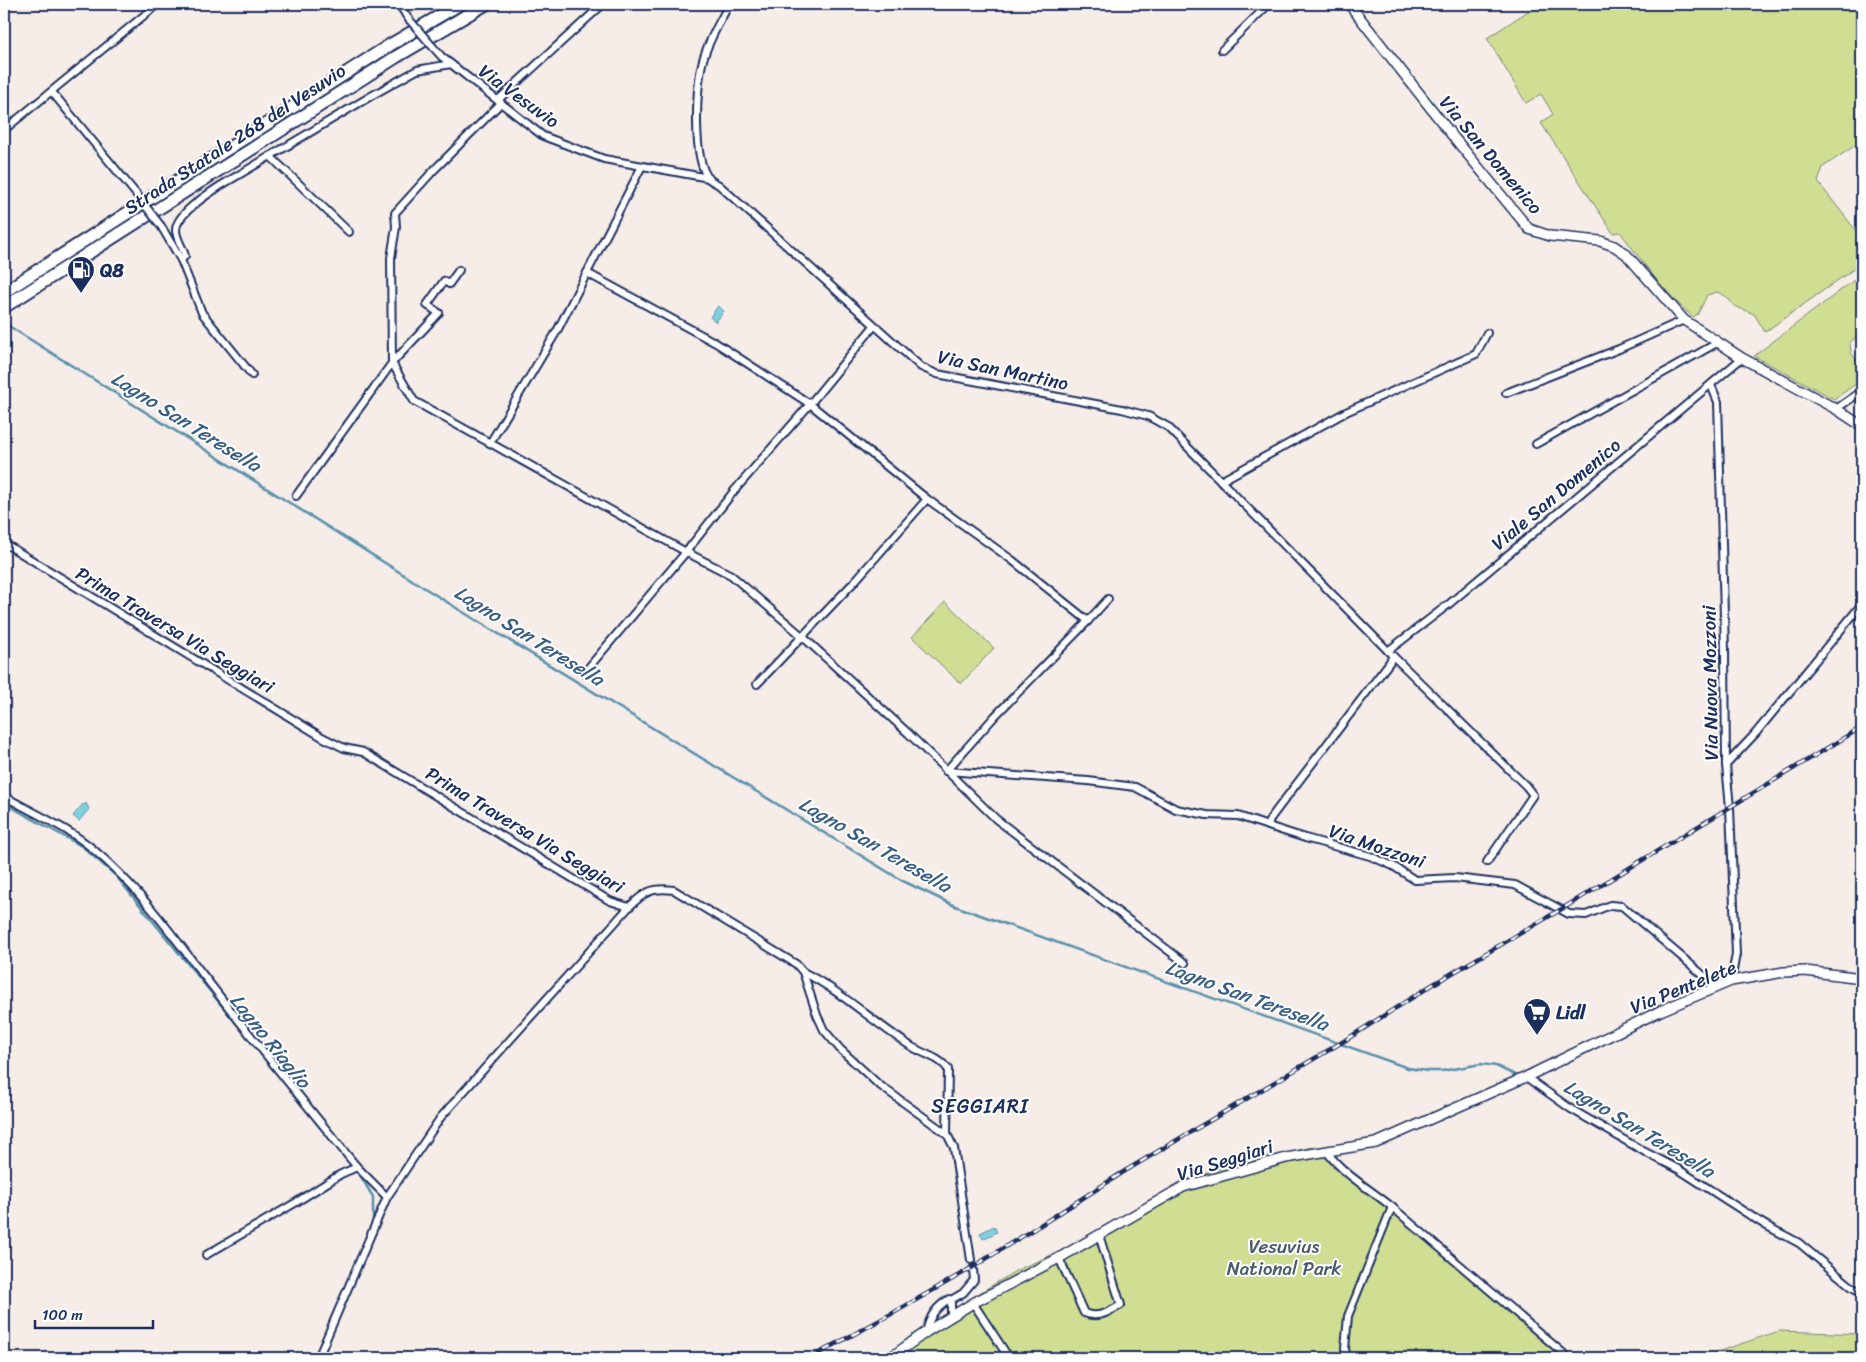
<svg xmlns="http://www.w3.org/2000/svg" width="1866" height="1362" font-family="Sriracha,sans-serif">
<rect width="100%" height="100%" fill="#f7ede8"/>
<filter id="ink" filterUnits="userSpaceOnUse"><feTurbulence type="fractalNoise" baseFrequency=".02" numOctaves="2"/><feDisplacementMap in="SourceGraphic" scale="10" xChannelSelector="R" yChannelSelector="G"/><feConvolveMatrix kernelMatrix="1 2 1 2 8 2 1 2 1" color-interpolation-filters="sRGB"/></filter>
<g filter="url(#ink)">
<g fill="#cfde92" stroke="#758678">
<path d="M1539,4h307l3,3 13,9v125l-39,26 -5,15 44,56v25l-97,69 -11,-18 -20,-8 -7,-9 -10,-5 -10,3 -9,19 -5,3c-29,-24 -51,-56 -73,-85l-7,1 -72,-110 12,-9 -12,-20 -15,9 -39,-65z"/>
<path d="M1862,274v59l-12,9 1,11 11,13v14l-28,19 -80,-43z"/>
<path d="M945,602l49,46 -33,36 -49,-47z"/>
<path d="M1316,1146l25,25 52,38 176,149h-687l34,-26 101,-62 71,-31 49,-31 47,-27 75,-26 4,4z"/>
<path d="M1779,1331l83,3v24h-163z"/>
</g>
<g fill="#81d0de" stroke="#5890ab">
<path d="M718,306l6,5 -8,11 -6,-5z"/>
<path d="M86,803l3,6 -10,12 -6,-5 10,-12 1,1z"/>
<path d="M994,1226l3,6 -14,7 -3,-6z"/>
</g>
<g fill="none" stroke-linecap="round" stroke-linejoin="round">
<g stroke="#5890ab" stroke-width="2.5">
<path d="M4,323l454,286 443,271 54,26 453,162 19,3h15l39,-7 15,2 23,11"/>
<path d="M4,803l79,44 33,29 214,262"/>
<path d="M1743,1207l34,21"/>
<path d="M329,1325l44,-103v-25l-14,-24"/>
</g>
<defs>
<g id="street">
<path d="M399,4l8,13"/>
<path d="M729,4c-9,18 -21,37 -26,56 -7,25 -11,99 6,119 2,2 7,4 10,6l202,182 16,7 185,35 26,7 20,11 225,229 -4,7 -110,144 -9,12 -2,7 37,12 65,18 23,10 22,14 40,-2 60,7 54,29 17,1 24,-10 12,1 95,81"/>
<path d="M433,47l9,10 101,79 61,23 105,19"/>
<path d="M1222,50l47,-46"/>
<path d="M52,92l85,103"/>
<path d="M498,100l105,-96"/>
<path d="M501,103l-67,67 -39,43 1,14 -5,31 1,105 22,38 76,42 67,-112 85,-165"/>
<path d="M4,130l154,-126"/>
<path d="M270,156l79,76"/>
<path d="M161,226l20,34 21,53 50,62"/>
<path d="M181,260l4,-4c-2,-9 -9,-17 -9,-26 0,-16 32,-36 44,-44l151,-90 46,-26 34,-6"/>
<path d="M587,273l129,70 94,61 117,95 85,61 76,61"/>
<path d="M1711,385l7,17 7,249 1,114 4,43 6,146 -5,27"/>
<path d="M1506,393l113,-44 65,-29"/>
<path d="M1836,409l26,-18"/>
<path d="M490,443l196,109 45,23 71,61 106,97 88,86 189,144"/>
<path d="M1536,444l181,-101"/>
<path d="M1221,481l125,-69 130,-58 11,-21"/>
<path d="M296,496l96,-133 47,-50 -12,-8 17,-24 5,3 10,-14"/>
<path d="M4,543l318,194 22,11 19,4 247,149 19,6"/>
<path d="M1388,651l61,-47 293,-246"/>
<path d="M1393,656l133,130 7,9 -46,67"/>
<path d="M584,673l102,-121 48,-61 76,-87 64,-78"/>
<path d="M757,684l98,-103 72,-82"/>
<path d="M1726,765l29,-31 107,-130"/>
<path d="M946,771l142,10 47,6 41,22 31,6 31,1 30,10"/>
<path d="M946,771l49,-55 93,-95 20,-22"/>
<path d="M4,796c29,17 65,32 90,54 48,40 83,92 121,140 46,60 94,118 142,177"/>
<path d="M803,972c38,19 70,50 106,73 13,9 29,11 39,24l-1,65"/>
<path d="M1526,1077l45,32 74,43 33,17 87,56 34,18 53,44 10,6"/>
<path d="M1327,1152c17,23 43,37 65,55l171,146 3,5"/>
<path d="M206,1255l89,-52 46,-29 16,-7 30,30"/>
<path d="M1059,1258l25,55c14,6 24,-1 37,-8l-22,-70"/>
<path d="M973,1303l36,55"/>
<path d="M951,1317v-17"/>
<path d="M926,1332c4,-16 9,-24 23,-33l2,1 12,-7 11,-13 -1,-11"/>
<path d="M318,1358l69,-161 54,-80 188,-210c16,-15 22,-20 45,-17l122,74 7,8 14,43 7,15 16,19 38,35 69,50 7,14 17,112"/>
<path d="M1347,1358l-2,-9 3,-33 44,-109"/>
</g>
<g id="secondary">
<path d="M1349,4l102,130 78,95 21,7 50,5 14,5 12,8 58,66 58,38 94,51 26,17"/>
<path d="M890,1358l36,-26 47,-29 86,-45 124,-71 103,-29 90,-15 150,-66 134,-66 71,-30 53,-9 21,-1 57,7"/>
</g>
<g id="highway">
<path d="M4,292l386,-247 70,-41"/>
<path d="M4,307l392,-250 90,-53"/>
</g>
</defs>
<use href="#street" stroke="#1b2f5e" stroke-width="10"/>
<use href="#secondary" stroke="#1b2f5e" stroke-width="12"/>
<use href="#highway" stroke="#1b2f5e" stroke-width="15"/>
<use href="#street" stroke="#fff" stroke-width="6"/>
<use href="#secondary" stroke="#fff" stroke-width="9"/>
<use href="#highway" stroke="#fff" stroke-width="11"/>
<defs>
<path id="rail" d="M810,1358l85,-46 73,-42 82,-51 75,-48 219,-130 88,-56 133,-78 297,-180"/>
</defs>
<use href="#rail" stroke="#1b2f5e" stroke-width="4.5"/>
<use href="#rail" stroke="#fff" stroke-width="2.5" stroke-dasharray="8" stroke-linecap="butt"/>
<defs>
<g id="street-bridge">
<path d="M407,17l26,30"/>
<path d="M137,195l24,31"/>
</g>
</defs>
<use href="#street-bridge" stroke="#1b2f5e" stroke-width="10" stroke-linecap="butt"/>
<use href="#street-bridge" stroke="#fff" stroke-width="6"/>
</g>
</g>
<defs>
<symbol id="fuel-pin" viewBox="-11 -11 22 30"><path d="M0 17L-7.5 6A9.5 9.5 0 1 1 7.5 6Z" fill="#1b2f5e" stroke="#fff"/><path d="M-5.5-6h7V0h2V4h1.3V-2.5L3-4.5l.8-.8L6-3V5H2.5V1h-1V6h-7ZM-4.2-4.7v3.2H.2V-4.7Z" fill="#fff"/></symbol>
<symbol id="supermarket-pin" viewBox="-11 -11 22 30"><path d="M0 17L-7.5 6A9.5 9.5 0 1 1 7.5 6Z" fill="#1b2f5e" stroke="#fff"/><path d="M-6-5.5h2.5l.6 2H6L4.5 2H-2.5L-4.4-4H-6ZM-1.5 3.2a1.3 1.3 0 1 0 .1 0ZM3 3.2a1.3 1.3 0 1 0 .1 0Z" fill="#fff"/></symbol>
</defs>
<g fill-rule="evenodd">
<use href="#fuel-pin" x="65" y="254" width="32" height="43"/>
<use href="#supermarket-pin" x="1521" y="996" width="32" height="43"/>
</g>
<g text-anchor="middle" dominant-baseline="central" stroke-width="4" stroke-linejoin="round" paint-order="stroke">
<g font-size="19" fill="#1b2f5e" stroke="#fff">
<text transform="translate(519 96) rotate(36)">Via Vesuvio</text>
<text transform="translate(235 139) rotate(-33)">Strada Statale 268 del Vesuvio</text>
<text transform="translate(1491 155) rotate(50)">Via San Domenico</text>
<text transform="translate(1003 370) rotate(12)">Via San Martino</text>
<text transform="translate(1556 494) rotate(-40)">Viale San Domenico</text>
<text transform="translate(175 630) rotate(31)">Prima Traversa Via Seggiari</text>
<text transform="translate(1710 683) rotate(-91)">Via Nuova Mozzoni</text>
<text transform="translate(525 830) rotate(31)">Prima Traversa Via Seggiari</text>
<text transform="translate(1377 846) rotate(19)">Via Mozzoni</text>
<text transform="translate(1683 987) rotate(-22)">Via Pentelete</text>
<text transform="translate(1225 1160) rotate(-17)">Via Seggiari</text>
</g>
<g font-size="19" font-weight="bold" fill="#1b2f5e" stroke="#fff" text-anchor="start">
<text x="100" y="270">Q8</text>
<text x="1556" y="1012">Lidl</text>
</g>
<g font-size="19" fill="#485b6b" stroke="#fff">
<text x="1284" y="1246">Vesuvius<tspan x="1284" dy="22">National Park</tspan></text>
</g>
<g font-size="20" font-style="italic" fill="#3a5f84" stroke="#fff">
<text transform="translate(186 422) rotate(32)">Lagno San Teresella</text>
<text transform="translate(529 636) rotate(32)">Lagno San Teresella</text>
<text transform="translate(875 845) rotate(30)">Lagno San Teresella</text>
<text transform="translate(1247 996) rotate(20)">Lagno San Teresella</text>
<text transform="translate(270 1041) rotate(51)">Lagno Riaglio</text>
<text transform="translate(1639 1129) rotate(31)">Lagno San Teresella</text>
</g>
<g font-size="20" letter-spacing="1" fill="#1b2f5e" stroke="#fff">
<text x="980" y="1106">SEGGIARI</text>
</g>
</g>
<rect width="1866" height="1362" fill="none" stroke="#fff" stroke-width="20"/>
<rect x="10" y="10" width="1846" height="1342" fill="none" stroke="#1b2f5e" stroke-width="2" filter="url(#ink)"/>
<path d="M35 1320v8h118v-8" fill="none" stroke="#1b2f5e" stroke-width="2.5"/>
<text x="42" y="1320" font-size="15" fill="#1b2f5e" stroke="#ffffff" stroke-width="4" paint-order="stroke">100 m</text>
</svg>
